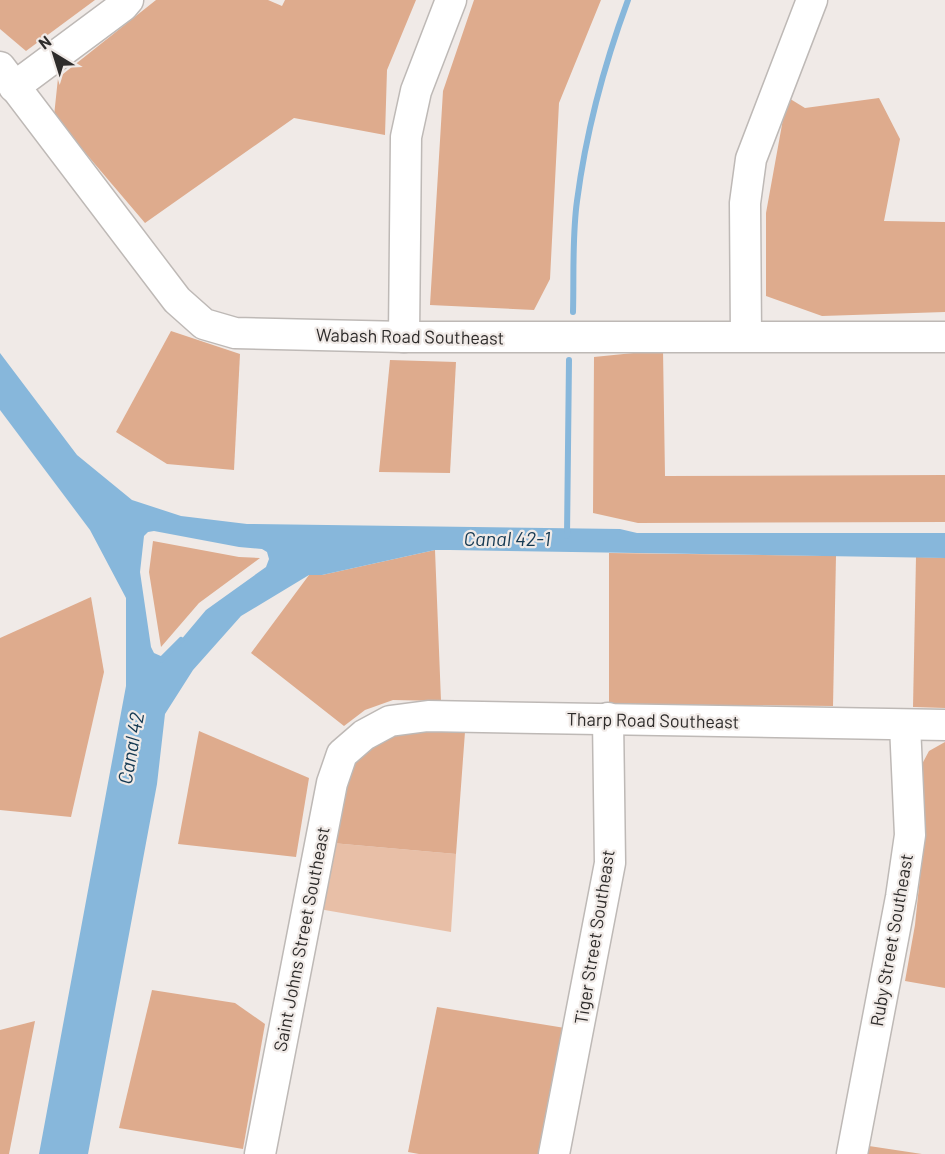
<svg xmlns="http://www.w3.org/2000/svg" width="945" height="1154" font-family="Barlow,sans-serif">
<rect width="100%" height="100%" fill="#f0eae7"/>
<path fill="#e8bfa7" d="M332,843l124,11 -5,78 -132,-23z"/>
<g fill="#deab8d">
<path d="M0,0h95l-69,51 -26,-22z"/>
<path d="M156,0h112l14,6 3,-6h131l-29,70 -2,65 -91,-17 -149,105 -91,-107 4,-38z"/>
<path d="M474,0h127l-42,103 -9,176 -16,31 -104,-5 13,-214z"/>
<path d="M787,97l18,11 74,-10 21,41 -16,82 61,1v90l-123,4 -56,-20v-83z"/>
<path d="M171,331l69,23 -6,116 -67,-6 -51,-32z"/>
<path d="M663,350l2,126 280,-1v47l-307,1 -45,-10 1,-156z"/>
<path d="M390,360l66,2 -6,111 -71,-1z"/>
<path d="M153,541l86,16 21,1 -61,45 -38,44 -12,-75z"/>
<path d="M435,550l6,151 -48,-1 -28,10 -21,16 -93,-73 58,-78h13z"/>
<path d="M609,553l227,3 -3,150 -224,-2z"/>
<path d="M916,557l29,1v150l-32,-1z"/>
<path d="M91,597l13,75 -33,145 -71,-7v-172z"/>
<path d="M408,730l57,2 -9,122 -124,-11c6,-26 13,-82 36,-96 12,-7 27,-12 40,-17z"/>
<path d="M199,731l110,47 -13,79 -118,-13z"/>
<path d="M945,742v246l-40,-7 10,-56 7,-68 -1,-91 8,-15z"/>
<path d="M152,990l83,13 30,21 -22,125 -124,-21z"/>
<path d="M437,1007l128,21 -21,126h-125l-11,-2z"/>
<path d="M35,1021l-26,133h-9v-124z"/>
<path d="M869,1146l53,8h-55z"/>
</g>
<path fill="#87b7db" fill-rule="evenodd" d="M0,353l77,102 55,45 49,16 66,8 373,5 17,4h308v25l-495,-8h-15l-113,25h-13l-68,41 -48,54 -28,44 -8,70 -69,370h-49l87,-468v-88l-36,-68 -90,-120zM154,531l85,16 23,2 5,3 2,7 -3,8 -60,43 -37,44 -6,3 -9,-4 -3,-6 -11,-75 4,-36 4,-4z"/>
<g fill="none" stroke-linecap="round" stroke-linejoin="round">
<g stroke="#87b7db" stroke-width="6">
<path d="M573,312c1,-37 -1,-75 4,-111 9,-69 27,-136 51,-201"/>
<path d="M567,536l2,-176"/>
<path d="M161,660l20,-20"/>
</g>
<defs>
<g id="minor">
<path d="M0,67l177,233 27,24 31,9 169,4h541"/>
<path d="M14,87l109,-81 5,-6"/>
<path d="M746,336l-1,-133 6,-44 61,-159"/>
<path d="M404,337l2,-200 10,-46 35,-91"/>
<path d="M260,1154l72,-371 10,-29 22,-19 26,-14 38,-5 517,9"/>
<path d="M554,1154l56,-291 -2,-145"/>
<path d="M852,1154l49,-257 9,-62 -5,-110"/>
</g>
</defs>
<use href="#minor" stroke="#beb9b6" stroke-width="33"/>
<use href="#minor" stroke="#fff" stroke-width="30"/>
</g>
<g text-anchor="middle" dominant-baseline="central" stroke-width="4.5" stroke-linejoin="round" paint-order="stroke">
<g font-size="18" fill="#2e2c2b" stroke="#f0eae7">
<text transform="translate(410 336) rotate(1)">Wabash Road Southeast</text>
<text transform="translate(653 720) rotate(1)">Tharp Road Southeast</text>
<text transform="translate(594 937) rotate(-81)">Tiger Street Southeast</text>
<text transform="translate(301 939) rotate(-79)">Saint Johns Street Southeast</text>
<text transform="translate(891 940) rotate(-80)">Ruby Street Southeast</text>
</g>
<g font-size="20" font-style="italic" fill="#143952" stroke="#f0eae7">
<text x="507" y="538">Canal 42-1</text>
<text transform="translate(130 748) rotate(-80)">Canal 42</text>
</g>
</g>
<g transform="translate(54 54) rotate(322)" stroke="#f0eae7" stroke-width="4.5" paint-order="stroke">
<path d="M0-4.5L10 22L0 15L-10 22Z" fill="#2e2c2b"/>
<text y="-9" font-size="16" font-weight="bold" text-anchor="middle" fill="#2e2c2b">N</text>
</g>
</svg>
